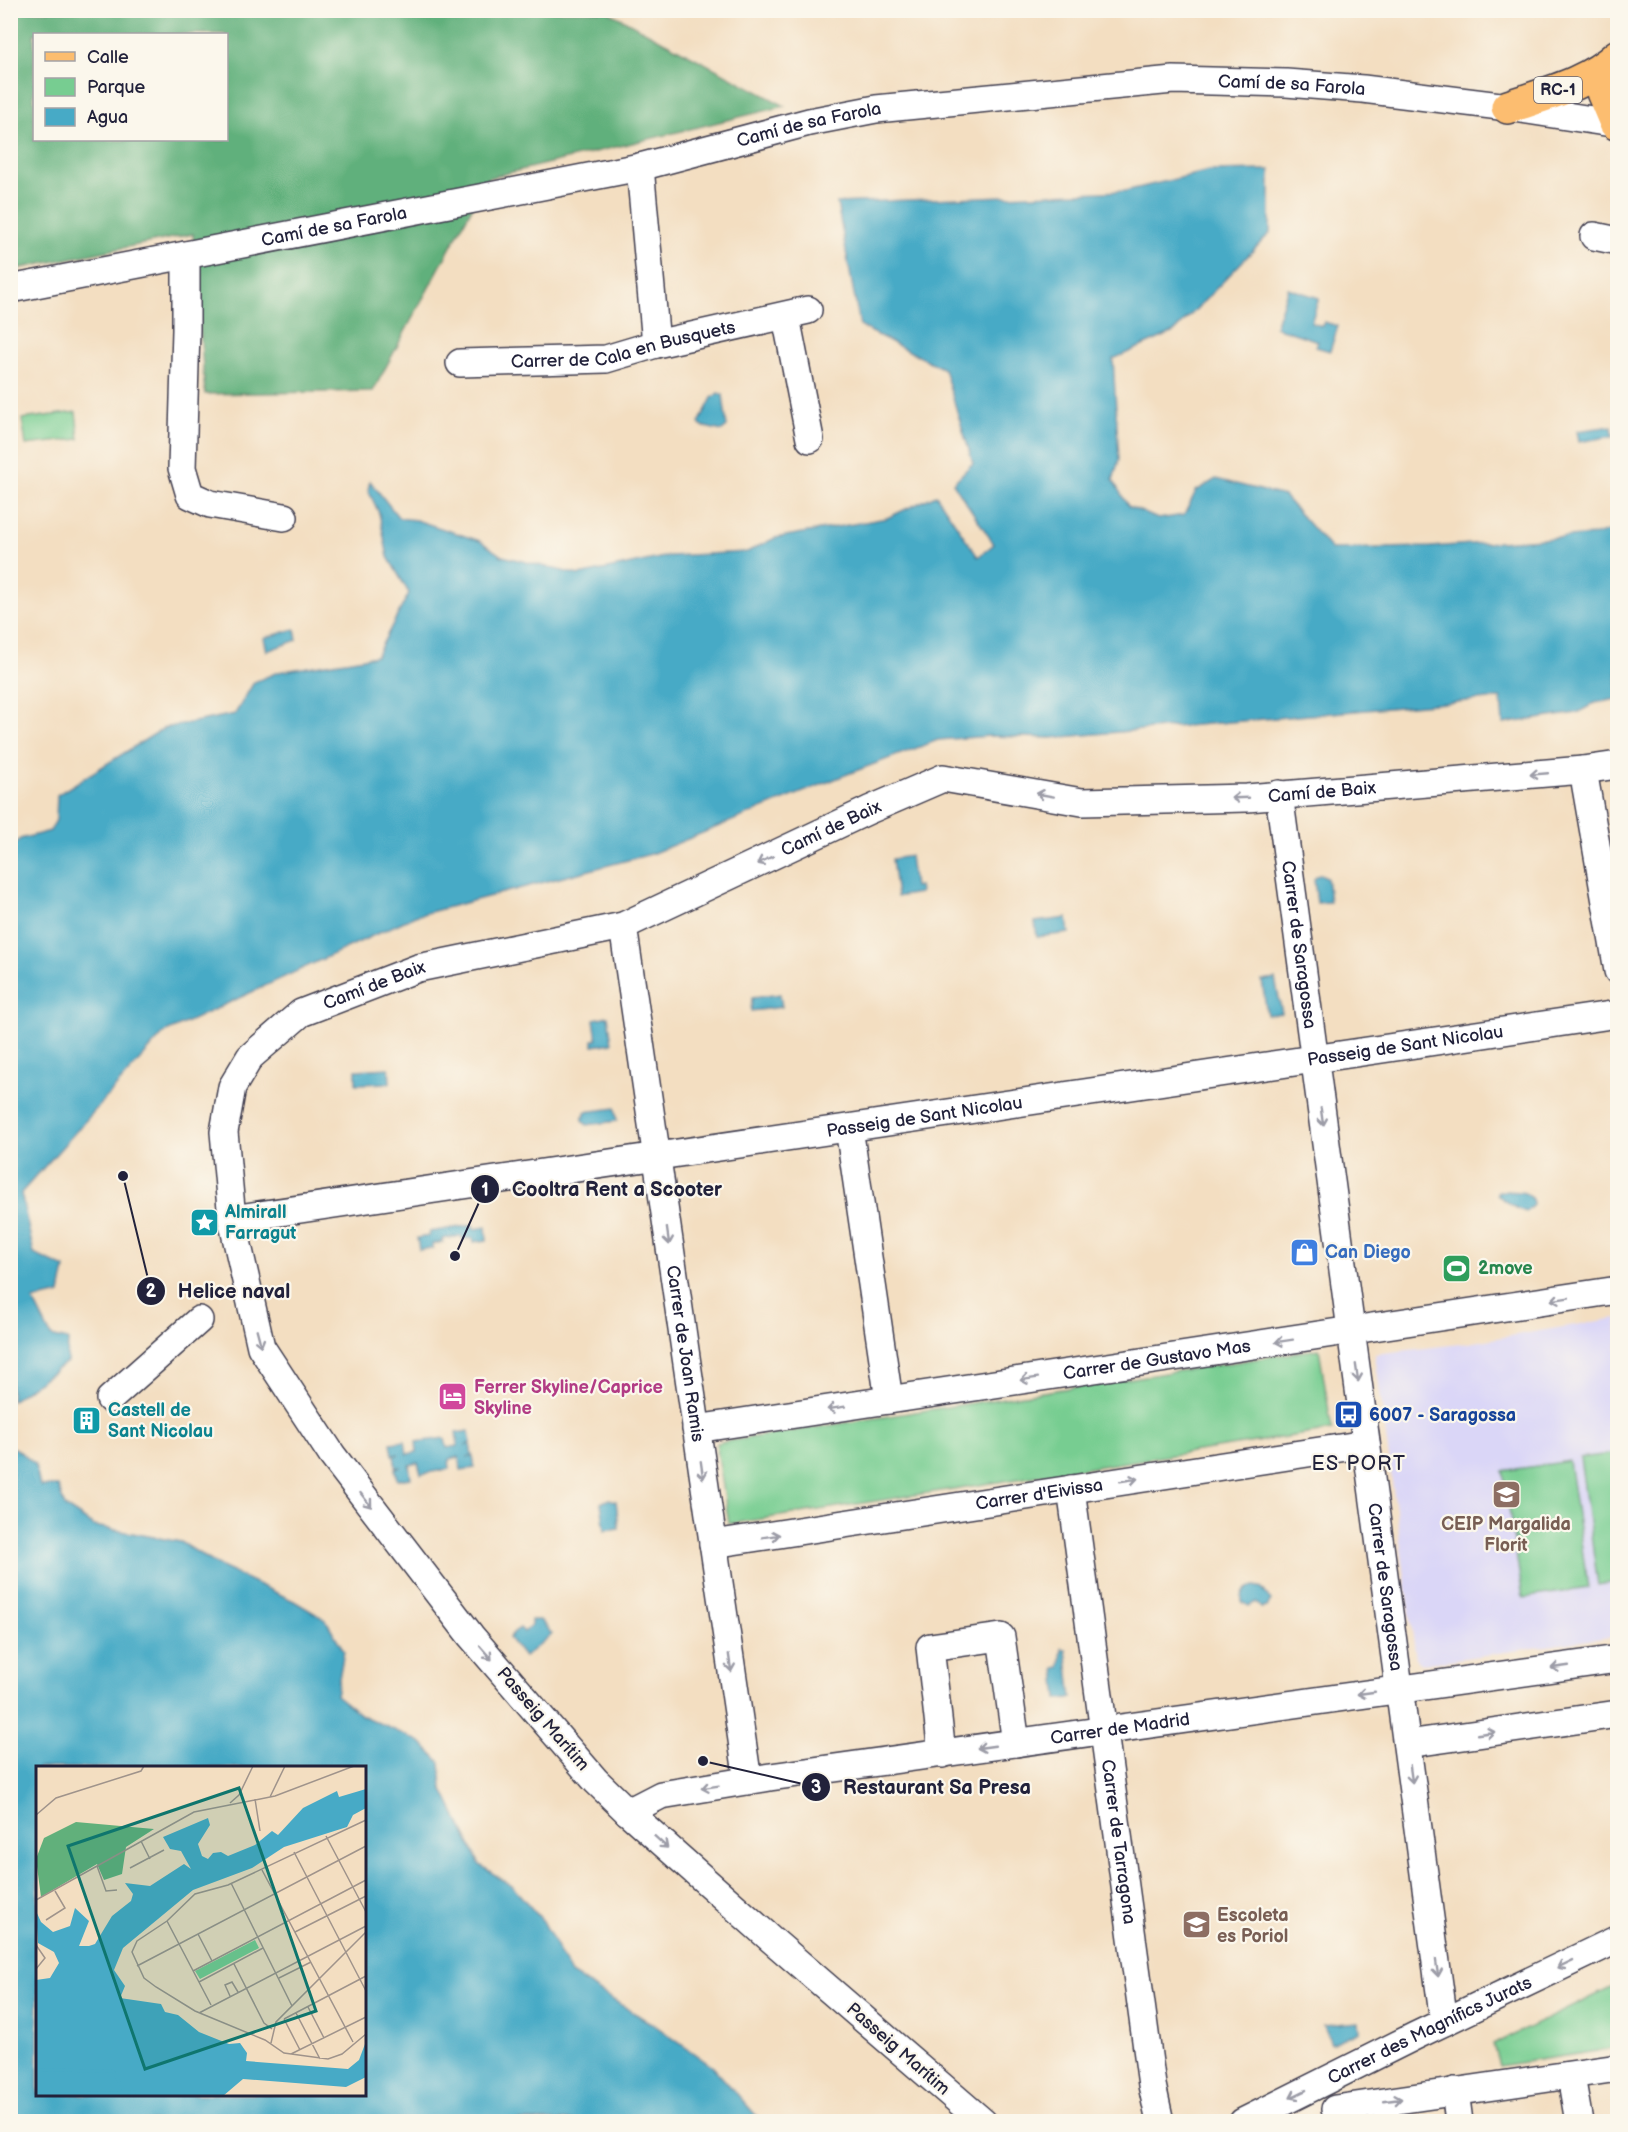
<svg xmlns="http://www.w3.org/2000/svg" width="1628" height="2132" font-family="'Balsamiq Sans',sans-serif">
<rect width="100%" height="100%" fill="#fbf7ec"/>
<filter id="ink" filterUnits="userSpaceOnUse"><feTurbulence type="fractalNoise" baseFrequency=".0167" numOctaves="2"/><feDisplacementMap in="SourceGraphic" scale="12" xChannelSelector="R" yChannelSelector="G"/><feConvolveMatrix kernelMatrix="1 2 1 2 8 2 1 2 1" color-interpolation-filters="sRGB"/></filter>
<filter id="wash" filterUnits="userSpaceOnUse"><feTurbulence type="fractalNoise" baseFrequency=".008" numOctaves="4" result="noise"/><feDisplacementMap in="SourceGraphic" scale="24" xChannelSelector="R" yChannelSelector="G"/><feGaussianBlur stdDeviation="1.35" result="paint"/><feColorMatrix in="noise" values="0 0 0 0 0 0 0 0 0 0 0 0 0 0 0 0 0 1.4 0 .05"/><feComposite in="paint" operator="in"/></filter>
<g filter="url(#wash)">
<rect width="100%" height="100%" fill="#f3dec1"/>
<path fill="#dad6f7" d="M1617,1318v318l-195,28 -4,-2 -2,-3 -41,-305 93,-11z"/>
<g fill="#77cd91" stroke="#4c7866" stroke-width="1.5">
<path d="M76,412l3,27 -53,6 -4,-26z"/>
<path d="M1319,1349l13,81 -603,94 -13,-81z"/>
<path d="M1617,1453v129l-19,3 -18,-127z"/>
<path d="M1569,1461l19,127 -65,10 -20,-127z"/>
<path d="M1617,1985v63l-118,18 -6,-21z"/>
</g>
<path fill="#61b07b" stroke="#42695b" stroke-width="1.5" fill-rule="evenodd" d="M11,11h596l178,95 -297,72 -115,213 -168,3 -12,-160 -182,36zM34,34h192v106h-192z"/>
<g fill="#47aac6" stroke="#346680" stroke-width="1.5" fill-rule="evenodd">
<path d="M1270,170v63l-96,99 -61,27 6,101 -6,20 15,26 30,13 26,-4 12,-24 20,-12 68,17 47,53 100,-2 165,-12 21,-7v171l-22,4 -18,10 -74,11 -2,-26 -450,40 -61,-2 -52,4 -93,35 -194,79 -236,62 -251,117 -143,160 13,61 31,14 -5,26 -27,6 18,36 17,4 -1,22 -56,39v-554l9,-8 30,-8 6,-11 1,-25 107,-67 71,-14 19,-32 24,-10 98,-16 33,-63 -21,-36 -9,-44 -11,-23 2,-9 29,37 17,2 64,21 22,15 77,19 90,-19 78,-4 28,-14 112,-20 49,-23 42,62 16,-13 -41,-61 20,-20 -29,-94 -84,-43 -23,-123 288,-12 84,-20z"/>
<path d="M1288,288l31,10 -8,25 11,3 2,-4 14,4 -8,25 -14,-4 2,-6 -43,-14z"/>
<path d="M718,393l5,2 4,32 -5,4 -21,-5 -2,-3 13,-25z"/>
<path d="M1612,426l1,10 -34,6 -2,-11z"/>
<path d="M295,629l2,11 -30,11 -3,-13z"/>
<path d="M910,856l4,31 5,-1 1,7 -23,4 -5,-38z"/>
<path d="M1320,874l7,3 3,25 -13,1 -3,-24z"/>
<path d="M1067,918l2,15 -32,4 -2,-15z"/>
<path d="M1275,979l7,34 -15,2 -5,-34z"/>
<path d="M780,994l2,13 -31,4 1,-13z"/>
<path d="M608,1016l4,27 -19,3v-6h4l-3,-21z"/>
<path d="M389,1068l1,15 -34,1v-14z"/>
<path d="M615,1108l2,13 -30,4 -4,-4v-4l2,-1v-4z"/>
<path d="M1499,1191c13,1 34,-3 34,14l-7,7 -8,-3 -21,-14v-3z"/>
<path d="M473,1225l1,4 12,-2 1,13 -13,2 -1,-4 -11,1 -1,-3 -18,3v3l-11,2 1,4 -14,2 -2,-12 12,-2v-4z"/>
<path d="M469,1431l2,12 -6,2 5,-1 2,12 -5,1h6l2,11 -14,2 -2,-13 -10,2 1,10 -29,5 -3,-11 -9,2 2,13 -14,2 -2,-11 6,-2h-5l-2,-11 5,-2 -6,1 -2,-12 14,-2 2,13 10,-2 -1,-10 29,-4 2,10 11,-2 -2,-13z"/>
<path d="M11,1448h4l20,16 5,22h18l7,21 29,19 87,16 38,24 75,35 32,19 18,31 -8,44 25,20 60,27 19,20 2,26 38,77 32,21 31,35 28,53 86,53 56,40 48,54h-750zM38,1768h326v326h-326z"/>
<path d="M609,1499l7,2 3,27 -14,2 -4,-27z"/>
<path d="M1255,1586l7,2 9,13 -4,6 -6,1 -5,-6 -7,4 -7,-4c-1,-9 5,-15 13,-16z"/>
<path d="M531,1620h9l12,14 -28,23 -15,-19 5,-6 6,-4 4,4 7,-6z"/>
<path d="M1062,1648l4,2 6,48 -14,1 -3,-31 5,-1z"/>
<path d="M1359,2022l1,9 -29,13 -7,-19z"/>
</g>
</g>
<g filter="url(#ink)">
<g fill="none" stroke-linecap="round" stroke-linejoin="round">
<defs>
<g id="minor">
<path d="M640,167l16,177"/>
<path d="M1594,236l24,5"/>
<path d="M186,255v75l-4,138 8,27 20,9 74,13"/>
<path id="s1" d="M10,289l630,-122 169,-45 67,-13 297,-29 113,3 77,6 145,18 110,17"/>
<path d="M786,317l24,122"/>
<path id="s2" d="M460,363l146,-4 50,-15 152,-34"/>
<path d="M1583,770l35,201"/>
<path id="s3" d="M1279,794l165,1228"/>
<path id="s4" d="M623,926l125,855"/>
<path d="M849,1128l40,272"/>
<path id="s5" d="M232,1219l1386,-205"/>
<path d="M110,1399l89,-79"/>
<path id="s6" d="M696,1429l922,-139"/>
<path id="s7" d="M1071,1489l81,596 8,37"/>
<path id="s8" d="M713,1544l653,-100"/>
<path d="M1407,1744l211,-30"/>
<path d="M942,1754l-12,-107 71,-10 15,106"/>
<path id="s9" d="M628,1812l33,-17 109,-18 848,-118"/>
<path d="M1571,2076l8,46"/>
<path d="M1455,2091l4,31"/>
<path d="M1335,2109l283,-41"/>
<path id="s10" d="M983,2122l-211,-182 -144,-128 -32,-31 -125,-145 -139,-181 -71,-108 -29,-128 -8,-87 8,-45 18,-30 51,-44 117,-45 205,-42 246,-116 74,-32 139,24 165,-4 336,-28 35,-5"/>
<path id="s11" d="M1243,2122l172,-86 203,-97"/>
</g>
<g id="major">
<path d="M1606,67l-3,25 13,31 2,-1"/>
<path d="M1508,107c37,-13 80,-23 110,-51"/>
</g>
</defs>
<use href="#minor" stroke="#413e4f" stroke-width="30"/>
<use href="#major" stroke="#413e4f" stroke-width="36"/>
<use href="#minor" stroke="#fff" stroke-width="27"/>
<use href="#major" stroke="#fcbd6f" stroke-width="33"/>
</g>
<defs><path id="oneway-shaft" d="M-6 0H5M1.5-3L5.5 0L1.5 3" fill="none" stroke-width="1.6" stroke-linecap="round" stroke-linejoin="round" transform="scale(1.5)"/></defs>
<g stroke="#9c9ca7">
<use href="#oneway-shaft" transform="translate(1539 774) rotate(175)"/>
<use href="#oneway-shaft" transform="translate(1045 795) rotate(-170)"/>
<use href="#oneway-shaft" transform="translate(1240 798) rotate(178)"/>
<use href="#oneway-shaft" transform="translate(765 860) rotate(155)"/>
<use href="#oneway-shaft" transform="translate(1322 1117) rotate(82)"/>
<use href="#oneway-shaft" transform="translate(668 1236) rotate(82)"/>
<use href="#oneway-shaft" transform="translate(1560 1299) rotate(171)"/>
<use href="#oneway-shaft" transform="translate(259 1338) rotate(75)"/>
<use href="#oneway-shaft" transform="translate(1284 1341) rotate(171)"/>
<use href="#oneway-shaft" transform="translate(1357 1373) rotate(82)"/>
<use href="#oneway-shaft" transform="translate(1029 1379) rotate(171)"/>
<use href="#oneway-shaft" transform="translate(836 1408) rotate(171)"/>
<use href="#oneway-shaft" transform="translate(702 1470) rotate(82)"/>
<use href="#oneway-shaft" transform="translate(1129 1480) rotate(-9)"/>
<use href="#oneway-shaft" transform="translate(366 1500) rotate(52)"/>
<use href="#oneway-shaft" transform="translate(771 1536) rotate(-9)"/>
<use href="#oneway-shaft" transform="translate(486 1653) rotate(49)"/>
<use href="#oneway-shaft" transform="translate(730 1663) rotate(82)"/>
<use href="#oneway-shaft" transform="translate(1560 1667) rotate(172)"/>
<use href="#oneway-shaft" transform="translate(1366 1693) rotate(172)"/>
<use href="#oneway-shaft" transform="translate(1486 1733) rotate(-8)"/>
<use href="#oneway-shaft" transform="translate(986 1747) rotate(172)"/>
<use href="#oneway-shaft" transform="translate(1411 1774) rotate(82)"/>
<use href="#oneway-shaft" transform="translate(710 1787) rotate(171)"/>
<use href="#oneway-shaft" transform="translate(661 1842) rotate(42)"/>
<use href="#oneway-shaft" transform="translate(1565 1964) rotate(154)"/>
<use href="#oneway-shaft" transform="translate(1437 1968) rotate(82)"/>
<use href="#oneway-shaft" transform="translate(1298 2094) rotate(154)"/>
<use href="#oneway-shaft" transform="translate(1393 2100) rotate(-8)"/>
</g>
</g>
<defs>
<symbol id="sight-square" viewBox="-11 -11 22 22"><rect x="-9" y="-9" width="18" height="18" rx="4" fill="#0f9aa8" stroke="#fbf7ec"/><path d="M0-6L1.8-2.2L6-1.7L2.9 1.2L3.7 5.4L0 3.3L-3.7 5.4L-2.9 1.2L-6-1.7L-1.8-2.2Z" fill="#fff"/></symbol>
<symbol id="shop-square" viewBox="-11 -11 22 22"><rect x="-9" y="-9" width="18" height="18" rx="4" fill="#3f7fe0" stroke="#fbf7ec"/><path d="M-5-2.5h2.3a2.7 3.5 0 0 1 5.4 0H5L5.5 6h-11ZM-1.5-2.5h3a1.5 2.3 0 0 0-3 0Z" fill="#fff"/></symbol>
<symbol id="stadium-square" viewBox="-11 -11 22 22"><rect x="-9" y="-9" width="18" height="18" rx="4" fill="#2e9e5b" stroke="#fbf7ec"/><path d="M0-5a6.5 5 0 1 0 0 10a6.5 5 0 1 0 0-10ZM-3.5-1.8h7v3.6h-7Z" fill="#fff"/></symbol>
<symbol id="hotel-square" viewBox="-11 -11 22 22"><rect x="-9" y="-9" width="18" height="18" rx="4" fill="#d1479c" stroke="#fbf7ec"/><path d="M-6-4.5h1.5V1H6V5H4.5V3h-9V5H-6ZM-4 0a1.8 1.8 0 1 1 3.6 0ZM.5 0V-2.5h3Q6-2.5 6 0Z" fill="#fff"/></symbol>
<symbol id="bus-square" viewBox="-11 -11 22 22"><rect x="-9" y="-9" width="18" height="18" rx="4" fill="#1a4fb4" stroke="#fbf7ec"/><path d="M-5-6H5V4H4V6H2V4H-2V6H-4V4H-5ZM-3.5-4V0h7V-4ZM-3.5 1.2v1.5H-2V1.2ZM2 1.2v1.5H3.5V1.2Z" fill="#fff"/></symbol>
<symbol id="building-square" viewBox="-11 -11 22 22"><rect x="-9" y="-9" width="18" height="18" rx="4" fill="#0f9aa8" stroke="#fbf7ec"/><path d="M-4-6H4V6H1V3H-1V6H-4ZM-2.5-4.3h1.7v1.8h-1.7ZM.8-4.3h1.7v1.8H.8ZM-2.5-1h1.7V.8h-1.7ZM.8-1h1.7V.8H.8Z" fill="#fff"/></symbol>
<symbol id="school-square" viewBox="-11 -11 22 22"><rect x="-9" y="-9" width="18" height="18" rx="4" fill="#8d6e63" stroke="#fbf7ec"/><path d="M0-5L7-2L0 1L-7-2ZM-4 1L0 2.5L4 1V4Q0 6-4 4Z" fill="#fff"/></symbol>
</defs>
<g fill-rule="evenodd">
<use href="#sight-square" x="188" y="1206" width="33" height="33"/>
<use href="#shop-square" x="1288" y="1236" width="33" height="33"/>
<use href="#stadium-square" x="1440" y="1252" width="33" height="33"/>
<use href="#hotel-square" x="436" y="1380" width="33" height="33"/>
<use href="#bus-square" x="1332" y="1398" width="33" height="33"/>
<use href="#building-square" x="70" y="1404" width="33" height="33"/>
<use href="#school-square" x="1490" y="1478" width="33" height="33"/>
<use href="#school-square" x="1180" y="1908" width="33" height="33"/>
</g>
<g text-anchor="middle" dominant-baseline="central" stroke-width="4.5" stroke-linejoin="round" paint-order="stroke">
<rect fill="#fbf7ec" stroke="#636270" stroke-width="1.5" x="1534" y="77" width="48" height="26" rx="4.5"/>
<g font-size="16" font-weight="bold" fill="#22223b">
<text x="1558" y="90">RC-1</text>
</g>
<g font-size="18" fill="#22223b" stroke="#fbf7ec">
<text stroke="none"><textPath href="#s1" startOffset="1302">Camí de sa Farola</textPath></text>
<text stroke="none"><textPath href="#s1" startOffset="816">Camí de sa Farola</textPath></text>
<text stroke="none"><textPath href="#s1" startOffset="330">Camí de sa Farola</textPath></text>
<text stroke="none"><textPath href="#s2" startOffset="165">Carrer de Cala en Busquets</textPath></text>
<text stroke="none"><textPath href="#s10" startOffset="2500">Camí de Baix</textPath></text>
<text stroke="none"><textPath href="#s10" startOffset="1996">Camí de Baix</textPath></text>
<text stroke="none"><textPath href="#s3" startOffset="152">Carrer de Saragossa</textPath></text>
<text stroke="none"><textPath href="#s10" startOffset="1510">Camí de Baix</textPath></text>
<text stroke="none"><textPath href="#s5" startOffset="1186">Passeig de Sant Nicolau</textPath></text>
<text stroke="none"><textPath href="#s5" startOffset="700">Passeig de Sant Nicolau</textPath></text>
<text stroke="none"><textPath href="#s4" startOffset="432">Carrer de Joan Ramis</textPath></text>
<text stroke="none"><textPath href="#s6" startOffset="466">Carrer de Gustavo Mas</textPath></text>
<text stroke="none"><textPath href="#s8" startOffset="330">Carrer d'Eivissa</textPath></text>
<text stroke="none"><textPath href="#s3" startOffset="800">Carrer de Saragossa</textPath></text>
<text transform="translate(543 1719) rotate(49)">Passeig Marítim</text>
<text stroke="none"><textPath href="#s9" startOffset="501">Carrer de Madrid</textPath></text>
<text stroke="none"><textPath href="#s7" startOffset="356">Carrer de Tarragona</textPath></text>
<text stroke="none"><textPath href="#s11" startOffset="208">Carrer des Magnífics Jurats</textPath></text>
<text transform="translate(898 2049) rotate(41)">Passeig Marítim</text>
</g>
<g font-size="18" font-weight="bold" fill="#0d838f" stroke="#fbf7ec" text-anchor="start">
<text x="225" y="1212">Almirall<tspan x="225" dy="21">Farragut</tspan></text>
<text x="108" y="1410">Castell de<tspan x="108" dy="21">Sant Nicolau</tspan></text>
</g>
<g font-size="18" font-weight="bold" fill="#366cbe" stroke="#fbf7ec" text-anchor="start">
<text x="1325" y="1252">Can Diego</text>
</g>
<g font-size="18" font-weight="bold" fill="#27864d" stroke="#fbf7ec" text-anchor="start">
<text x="1478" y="1268">2move</text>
</g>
<g font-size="18" font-weight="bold" fill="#b23c85" stroke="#fbf7ec" text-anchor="start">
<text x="474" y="1387">Ferrer Skyline/Caprice<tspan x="474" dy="21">Skyline</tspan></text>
</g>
<g font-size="18" font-weight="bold" fill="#164399" stroke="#fbf7ec" text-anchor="start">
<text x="1369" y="1415">6007 - Saragossa</text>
</g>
<g font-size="18" font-weight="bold" fill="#785e54" stroke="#fbf7ec">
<text x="1506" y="1524">CEIP Margalida<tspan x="1506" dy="21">Florit</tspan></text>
<text x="1217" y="1915" text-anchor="start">Escoleta<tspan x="1217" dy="21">es Poriol</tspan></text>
</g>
<g font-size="20" letter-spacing="1.5" fill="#22223b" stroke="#fbf7ec">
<text x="1359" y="1464">ES PORT</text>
</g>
</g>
<g transform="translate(36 1766)">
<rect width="330" height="330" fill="#f3dec1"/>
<path d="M219,174l4,8 -59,31 -5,-8z" fill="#77cd91"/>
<path d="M40,56l78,7 -28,18 -4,27 -18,6 -7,-16 -56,33 -5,-38 8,-21z" fill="#61b07b"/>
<path d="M330,23v19l-13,7 -6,12 -63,20 -32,21 -59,22 -70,58 -9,22 11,16 -5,12 41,6 4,8 13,3 21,17 30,12 11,-1 7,10 -1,8 102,8 11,-9 6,-16 1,33 -20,10 -103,-8 -20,17h-187v-116l14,-2 9,-15 -5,-11 -16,-9 -2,-32 5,11 12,10 17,-6 5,-18 14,13 -10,25h10l6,-2 17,-28 19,-15 2,-7 -8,-11 25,3 34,-22 7,5 -10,-18 -11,-2 -7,-12 45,-19 2,7 -12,19 4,12 6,3 5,-6 8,-1 7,4 27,-11 17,-14 6,4 25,-27 34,-17 2,6z" fill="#47aac6"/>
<path fill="none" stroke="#47aac6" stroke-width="3" d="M0,304l77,1 14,25M0,329l98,-3 1,4"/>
<path fill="none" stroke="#9f938b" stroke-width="1.5" d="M234,31l15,-31M219,33l5,32M194,37l9,-8 14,-29M0,49l20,-17 85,-27 3,-5M330,54l-138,65 -33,9 -28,27 -30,20 -5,11 12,26 12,9 39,24 70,29 19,13 44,6 14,-5 24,-20M0,67v19M290,70l40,76M105,75l9,18M258,86l72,139M61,100l9,25 11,-1M94,102l34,-18M226,104l91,172M195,117l61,123M0,134l158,-88 81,-16 79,-30M10,154l19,-12 -10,-17M131,155l44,84M259,166l71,-36M162,168l14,27M0,179l9,13 -9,11M198,198l30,59 8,6M101,200l229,-120M157,205l173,-91M243,212l32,-16M163,216l64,-34M194,230l-5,-11 7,-3 6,10M272,241l16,31M163,247l167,-87M260,247l24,46M248,253l82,-43M248,253l16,31M235,277l5,-21 90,-90M255,288l75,-37"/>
<path fill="#0f766e" fill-opacity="0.15" stroke="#0f766e" stroke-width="3" d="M203,22l77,223 -171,58 -77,-223z"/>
<rect width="330" height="330" fill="none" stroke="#22223b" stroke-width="3"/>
</g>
<path fill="none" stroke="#22223b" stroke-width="2" d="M455 1256L485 1189M123 1176L151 1291M703 1761L816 1787"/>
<g fill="#22223b" stroke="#fbf7ec" stroke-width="2">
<circle cx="455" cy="1256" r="6"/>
<circle cx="123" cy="1176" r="6"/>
<circle cx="703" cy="1761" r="6"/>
<circle cx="485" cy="1189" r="15"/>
<circle cx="151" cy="1291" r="15"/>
<circle cx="816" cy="1787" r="15"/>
</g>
<g font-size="18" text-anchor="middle" font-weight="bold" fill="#fff">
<text x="485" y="1196">1</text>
<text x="151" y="1297">2</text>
<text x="816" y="1793">3</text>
</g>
<g font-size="20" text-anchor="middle" font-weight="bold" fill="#22223b" stroke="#fbf7ec" stroke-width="4.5" stroke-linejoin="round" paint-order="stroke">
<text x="617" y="1196">Cooltra Rent a Scooter</text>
<text x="234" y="1298">Helice naval</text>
<text x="937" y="1794">Restaurant Sa Presa</text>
</g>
<rect width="1628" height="2132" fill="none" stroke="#fbf7ec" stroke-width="36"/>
<rect x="33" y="33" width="195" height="108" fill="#fbf7ec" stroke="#a4a2a5" stroke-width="1.5"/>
<rect x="45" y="52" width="30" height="9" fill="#fcbd6f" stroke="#a4a2a5" stroke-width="1.5"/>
<text x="87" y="63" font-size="18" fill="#22223b">Calle</text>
<rect x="45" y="78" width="30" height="18" fill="#77cd91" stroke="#a4a2a5" stroke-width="1.5"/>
<text x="87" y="93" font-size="18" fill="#22223b">Parque</text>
<rect x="45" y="108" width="30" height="18" fill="#47aac6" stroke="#a4a2a5" stroke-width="1.5"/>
<text x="87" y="123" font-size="18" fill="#22223b">Agua</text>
</svg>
